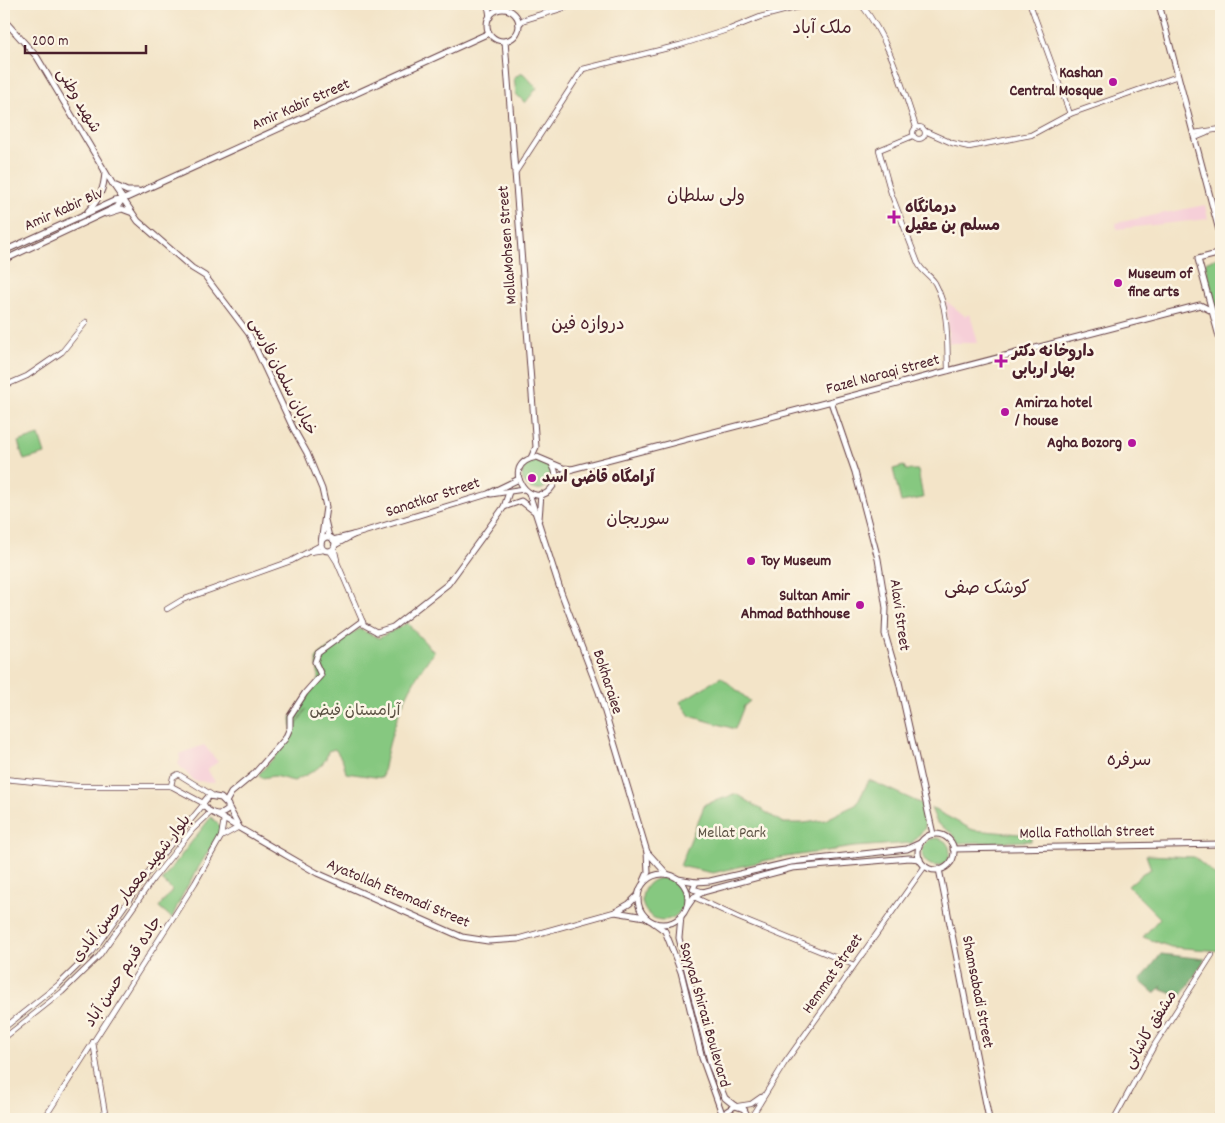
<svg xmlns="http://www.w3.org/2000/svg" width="1225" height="1123" font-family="Dekko,'Playpen Sans Arabic',sans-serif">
<rect width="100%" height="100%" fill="#fcf5e5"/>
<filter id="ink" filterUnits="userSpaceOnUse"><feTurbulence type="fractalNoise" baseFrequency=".02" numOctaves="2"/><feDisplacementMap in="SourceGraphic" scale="10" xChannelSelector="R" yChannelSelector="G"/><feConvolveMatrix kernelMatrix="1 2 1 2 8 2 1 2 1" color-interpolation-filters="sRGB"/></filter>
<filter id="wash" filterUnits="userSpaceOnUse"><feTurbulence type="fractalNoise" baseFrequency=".0096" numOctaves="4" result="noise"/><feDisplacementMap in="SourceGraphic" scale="20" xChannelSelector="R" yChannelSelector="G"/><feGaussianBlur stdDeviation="1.12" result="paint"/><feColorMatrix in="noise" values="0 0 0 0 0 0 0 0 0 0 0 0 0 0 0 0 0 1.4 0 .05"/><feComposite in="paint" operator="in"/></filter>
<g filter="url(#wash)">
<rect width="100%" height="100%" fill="#f3e4c8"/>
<g fill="#f6cfd8">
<path d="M1205,205l3,14 -91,10 -1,-6z"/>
<path d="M946,301l19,15 5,-2 8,29h-29z"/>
<path d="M204,745l14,17 -11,7 8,13 -21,-1 -16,-17 2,-5 -1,-5z"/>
</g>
<g fill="#86c880" stroke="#687456">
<path d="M523,73l14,15 -12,15 -9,-9 -2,-17z"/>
<path d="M1221,257v68l-16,-61 2,-3z"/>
<path d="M39,435l6,19 -21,6 -6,-18z"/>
<circle cx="537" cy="475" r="15"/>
<path d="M904,466l2,4h12l5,28 -22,4 -8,-33z"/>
<path d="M407,623l27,29c-30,38 -44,79 -52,126l-36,-5 -3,-12 -8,-12 -7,2c-2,17 -21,23 -34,30l-20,-5 -12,2 -4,-3 24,-26 24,-40 -14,22 -1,-13 28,-39 -3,-20 4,-5 39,-25 20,9z"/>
<path d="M721,677l29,24 -6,5 -9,23 -45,-13 -10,-14z"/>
<path d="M869,780l53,24 3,24 -13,15 -58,4 -82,12 -59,14 -33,-7 25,-62 32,-10 46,29h21l21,-3 32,-16z"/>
<path d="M931,808l42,22 58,5v6l-73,2 -5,-9 -16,-11z"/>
<path d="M211,817l11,11c-17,31 -37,57 -50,90l-13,-11 13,-17 -10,-10z"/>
<circle cx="936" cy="852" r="14"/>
<path d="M1146,855l48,2 27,23v71l-50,-4 -28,-10 17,-19 -32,-32 15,-13 8,-4z"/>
<circle cx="663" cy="899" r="21"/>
</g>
<path fill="#6cac6e" stroke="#5b664c" d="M1161,954l44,5 -24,38 -21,-8 2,-3 -8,7 -14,-12z"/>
</g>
<g filter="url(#ink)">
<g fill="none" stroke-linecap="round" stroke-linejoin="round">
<defs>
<g id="tertiary">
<path d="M861,4c29,37 40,79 55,123"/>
<path d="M1030,4l40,110"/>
<circle cx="919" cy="133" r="6"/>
<path d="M925,131l27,12 17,4 62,-12 39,-21 108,-38"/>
<path d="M1194,133l27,-4"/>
<path d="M913,136l-34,14 12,43 27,70c4,9 12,12 17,20 14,25 12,60 13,88"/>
<path d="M1195,138l12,-5"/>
<path d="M515,173l68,-104 97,-24 50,-16 30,-12 50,-13"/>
<path d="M4,386l23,-10 35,-24 24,-30"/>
<path d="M334,547l3,13"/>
<path d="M330,551l7,11 27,63 13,7"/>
<path d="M310,552l14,-2"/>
<path d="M167,609l15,-9 109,-39 30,-16"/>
<path d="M4,779l73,7h94"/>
<path d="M171,786l2,-9 5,-3 34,21"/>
<path d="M171,786l32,17"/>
<path d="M221,837l18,-10"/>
<path d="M694,897l45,21 115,47"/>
<path d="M4,1028l54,-43 35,-34 59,-84 51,-62"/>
<path d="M4,1038l58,-46 37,-36 54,-77 40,-50 18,-17"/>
<path d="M93,1042l13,77"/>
<path d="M738,1106l13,-2 10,-7"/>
<path d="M44,1119l151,-236 26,-46 3,-18"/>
<path d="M750,1119l34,-55 141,-198"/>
<path d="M1114,1119l41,-75 57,-89"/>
<path d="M1215,1119l6,-13"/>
</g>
<g id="secondary">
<path d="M488,4l2,13"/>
<path d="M1159,4l62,234"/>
<circle cx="503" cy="25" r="16"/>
<path d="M4,20l33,37 75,126 26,38 54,47 13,8 44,58 44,94 14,25 15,36 4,18 -5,36"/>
<path d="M519,24l4,-4 53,-16"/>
<path d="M505,41l31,406 -5,11"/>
<path d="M116,186l11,5h11"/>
<path d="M88,211c12,-12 16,-23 17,-39"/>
<path d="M106,214l16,-5 8,3"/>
<path d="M4,251l110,-50 8,-1 367,-167"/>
<path d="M1221,253l-23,6 23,85"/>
<path d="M4,260l113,-53 5,-7"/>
<path d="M831,402l24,70 23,87 8,49 -1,26 14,48 34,152"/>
<path d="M552,464c4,7 6,15 1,22 -19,30 -58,-22 -16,-29l26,11 9,1 -16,9"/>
<path d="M572,469l628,-164 12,6"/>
<path d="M529,493l32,99 38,100 48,160 1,20 -4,9"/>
<path d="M491,494l33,-5"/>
<path d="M504,507l17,-6 13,10"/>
<path d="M539,519l2,-25"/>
<path d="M325,520l4,17"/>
<circle cx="328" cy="544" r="7"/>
<path d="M333,540l20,-5"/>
<path d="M335,545l18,-10 135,-41 31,-15"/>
<path d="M377,632l16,-5 55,-43 56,-77 5,-15"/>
<path d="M209,796l12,2 7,7v5c-9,8 -21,3 -25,-7z"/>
<path d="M226,802l5,-9 23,-19 31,-35 5,-11v-12l15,-23 16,-18 -6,-13 3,-9 44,-32"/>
<path d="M229,808l10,19"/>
<path d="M215,814l102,59 145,64 26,4 30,-2 97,-27"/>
<circle cx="936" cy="852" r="18"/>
<path d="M953,849l268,-5"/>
<path d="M647,852l20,22"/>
<path d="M939,869l50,250"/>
<circle cx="663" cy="899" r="25"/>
<path d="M678,879l18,3 14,-1 81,-19 116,-13 13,-6"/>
<path d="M696,882l-3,7 10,3"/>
<path d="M637,896l-8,8 -14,8 30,5"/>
<path d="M687,907l7,-10 9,-5 89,-24 117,-10 11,1"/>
<path d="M681,916l-2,22 32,127 14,33 10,8 9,3 5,10"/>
<path d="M654,923l11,8 6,15 10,26 21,86 22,61"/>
<path d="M724,1119l3,-8 8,-5"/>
</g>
</defs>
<use href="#tertiary" stroke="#633d43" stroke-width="6"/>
<use href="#secondary" stroke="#633d43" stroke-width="7"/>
<use href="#tertiary" stroke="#fff" stroke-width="4.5"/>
<use href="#secondary" stroke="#fff" stroke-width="5"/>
</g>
</g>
<g fill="#b5179e" stroke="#fcf5e5" stroke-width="2">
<circle cx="1113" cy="82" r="5"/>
<path d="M891.5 209.5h5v5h5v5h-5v5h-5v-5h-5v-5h5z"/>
<circle cx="1118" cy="283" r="5"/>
<path d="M998.5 353.5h5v5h5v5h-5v5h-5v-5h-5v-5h5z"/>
<circle cx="1005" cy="412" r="5"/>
<circle cx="1132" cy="443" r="5"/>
<circle cx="532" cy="478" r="5"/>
<circle cx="751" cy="561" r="5"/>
<circle cx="860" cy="605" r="5"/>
</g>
<g text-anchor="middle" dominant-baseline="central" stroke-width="5" stroke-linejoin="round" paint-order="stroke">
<g font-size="16" font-weight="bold" fill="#4a1f2b" stroke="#fcf5e5" text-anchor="start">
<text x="1103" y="73" text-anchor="end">Kashan<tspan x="1103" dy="18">Central Mosque</tspan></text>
<text x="905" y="208">درمانگاه<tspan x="905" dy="18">مسلم بن عقیل</tspan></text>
<text x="1128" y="274">Museum of<tspan x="1128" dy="18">fine arts</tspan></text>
<text x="1012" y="352">داروخانه دکتر<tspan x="1012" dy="18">بهار اربابی</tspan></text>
<text x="1015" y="403">Amirza hotel<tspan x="1015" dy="18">/ house</tspan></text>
<text x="1122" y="443" text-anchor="end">Agha Bozorg</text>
<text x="542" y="478">آرامگاه قاضی اسد</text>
<text x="761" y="561">Toy Museum</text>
<text x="850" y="596" text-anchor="end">Sultan Amir<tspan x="850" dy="18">Ahmad Bathhouse</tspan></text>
</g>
<g font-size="16" fill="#4a1f2b" stroke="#fcf5e5">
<text transform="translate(78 101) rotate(60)">شهید وطنی</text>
<text transform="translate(301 105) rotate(-24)">Amir Kabir Street</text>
<text transform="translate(64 210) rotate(-24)">Amir Kabir Blv</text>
<text transform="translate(508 245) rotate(-94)">MollaMohsen Street</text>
<text transform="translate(883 375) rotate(-15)">Fazel Naraqi Street</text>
<text transform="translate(282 377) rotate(63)">خیابان سلمان فارسی</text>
<text transform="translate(433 498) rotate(-18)">Sanatkar Street</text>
<text transform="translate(899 615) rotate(82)">Alavi Street</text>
<text transform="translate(607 682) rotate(72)">Bokharaiee</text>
<text transform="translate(1087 833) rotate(-1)">Molla Fathollah Street</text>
<text transform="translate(132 889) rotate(-52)">بلوار شهید معمار حسن آبادی</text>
<text transform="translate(398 894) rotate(23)">Ayatollah Etemadi Street</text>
<text transform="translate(124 972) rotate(-57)">جاده قدیم حسن آباد</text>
<text transform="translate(833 974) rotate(-55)">Hemmat Street</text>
<text transform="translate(977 992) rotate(79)">Shamsabadi Street</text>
<text transform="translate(704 1015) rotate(74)">Sayyad Shirazi Boulevard</text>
<text transform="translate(1151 1030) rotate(-59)">مشفق کاشانی</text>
</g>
<g font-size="16" fill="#5c5244" stroke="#fcf5e5">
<text x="355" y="711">آرامستان فیض</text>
<text x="732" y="833">Mellat Park</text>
</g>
<g font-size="18" fill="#4a1f2b" stroke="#fcf5e5">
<text x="822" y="29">ملک آباد</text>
<text x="706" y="197">ولی سلطان</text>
<text x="588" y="325">دروازه فین</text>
<text x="638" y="520">سوریجان</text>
<text x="987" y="589">کوشک صفی</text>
<text x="1129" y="761">سرفره</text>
</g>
</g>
<rect width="1225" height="1123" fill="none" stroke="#fcf5e5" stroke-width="20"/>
<path d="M25 45v8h121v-8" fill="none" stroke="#4a1f2b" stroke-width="2.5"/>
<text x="32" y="45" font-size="15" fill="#4a1f2b" stroke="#fcf5e5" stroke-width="4" paint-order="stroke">200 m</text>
</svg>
